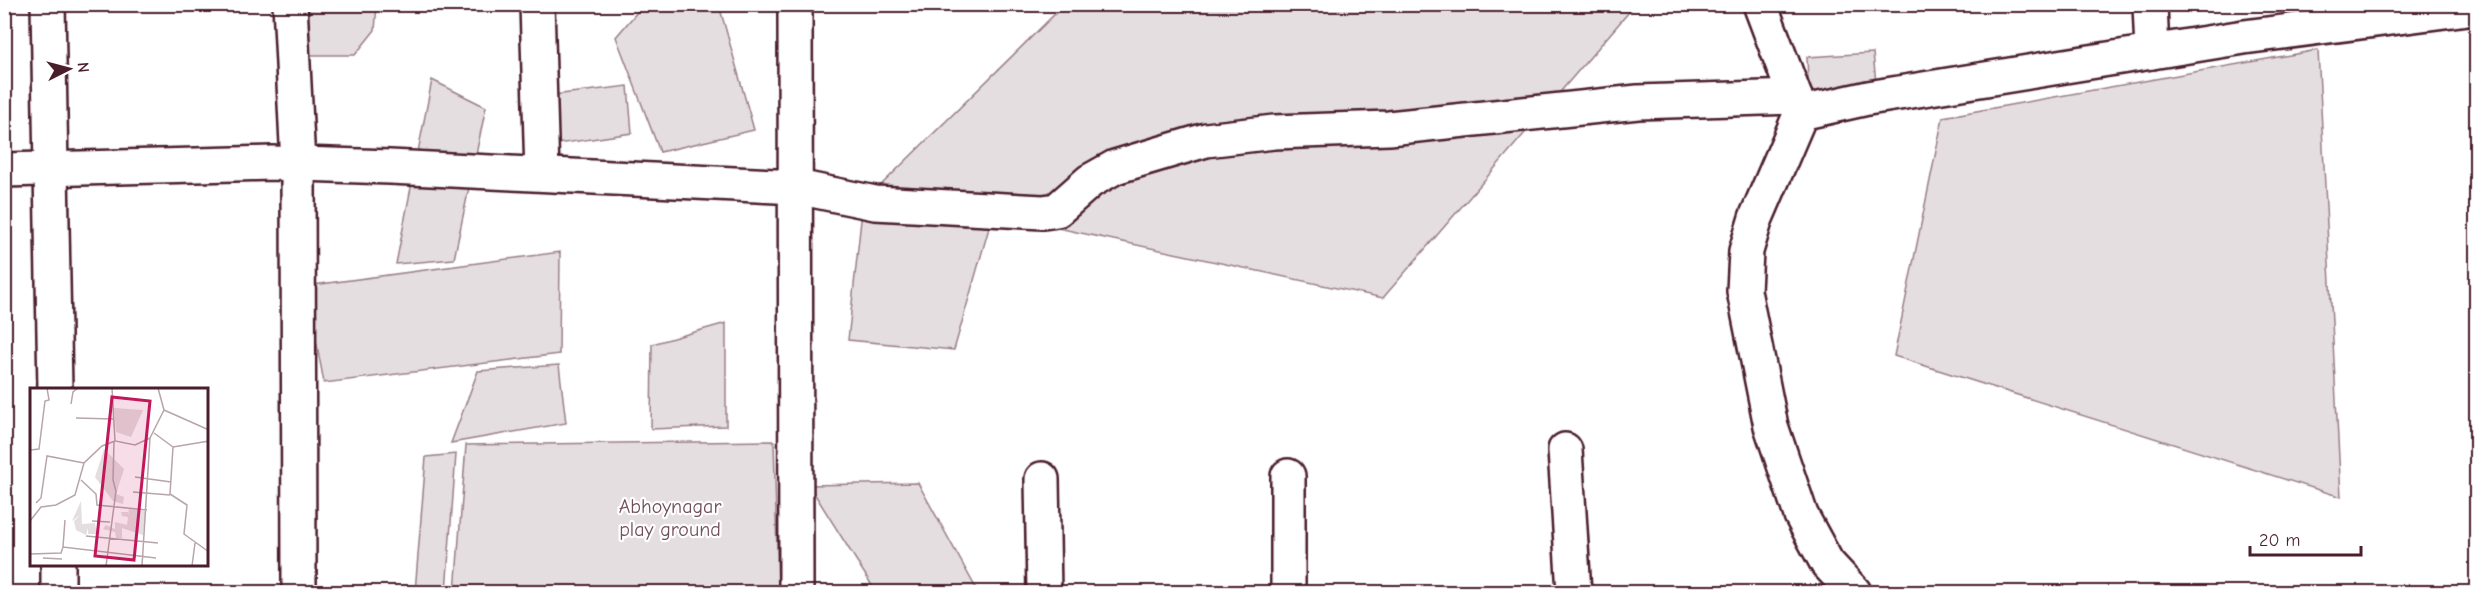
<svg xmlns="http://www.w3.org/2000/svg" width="2481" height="597" font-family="'Comic Neue',sans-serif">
<rect width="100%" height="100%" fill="#fff"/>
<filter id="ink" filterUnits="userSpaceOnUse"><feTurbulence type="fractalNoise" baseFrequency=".0167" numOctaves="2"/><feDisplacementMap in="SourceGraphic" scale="12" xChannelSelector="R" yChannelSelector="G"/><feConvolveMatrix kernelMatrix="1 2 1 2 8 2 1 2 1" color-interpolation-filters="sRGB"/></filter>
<g filter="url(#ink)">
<g fill="#e5dee0" stroke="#987e86" stroke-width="1.5">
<path d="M350,5h27l-2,25 -20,25h-58l1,-45z"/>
<path d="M643,5h76l35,125 -94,22 -44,-115z"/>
<path d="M1064,5h571l-252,293 -506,-109z"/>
<path d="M2318,50l23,447 -447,-141 49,-239z"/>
<path d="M1873,53l4,40 -68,11 -2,-47z"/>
<path d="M432,80l54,27 -32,152 -58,5z"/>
<path d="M628,86l4,47 -88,13 1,-50z"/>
<path d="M862,211l129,10 -37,129 -106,-10z"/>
<path d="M560,252l-1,102 -235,29 -18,-97z"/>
<path d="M726,323v103l-75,3 1,-85z"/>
<path d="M559,365l7,58 -115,20 27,-72z"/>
<path d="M774,441l4,151h-323l11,-147z"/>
<path d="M456,454l-10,138h-31l11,-135z"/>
<path d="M918,483l60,109h-102l-67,-107z"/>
</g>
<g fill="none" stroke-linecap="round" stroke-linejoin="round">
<defs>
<g id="street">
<path d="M48,4l7,386"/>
<path d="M290,4l8,160 1,428"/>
<path d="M537,4l5,170"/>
<path d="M795,4l1,588"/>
<path d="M1760,4l41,109"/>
<path d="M2150,4l2,48"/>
<path d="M4,170l268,-7 118,4 407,20 78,16 168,9 14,-2 33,-29 25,-14 91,-27 68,-8 115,-4 249,-26 157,-5"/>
<path d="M1565,450l9,142"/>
<path d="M1042,479l2,113"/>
<path d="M58,566v26"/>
<path d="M1288,592v-116"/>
<path d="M1854,592l-27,-29 -26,-48 -30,-89 -27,-135 2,-40 10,-33 45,-105 67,-15 376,-61 232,-30"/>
</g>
</defs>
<use href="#street" stroke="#4a1f2b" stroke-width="38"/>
<use href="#street" stroke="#fff" stroke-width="33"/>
</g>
</g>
<g text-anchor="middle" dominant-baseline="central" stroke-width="4.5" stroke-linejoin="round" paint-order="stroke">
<g font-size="20" fill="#714f58" stroke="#fff">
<text x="670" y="506">Abhoynagar<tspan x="670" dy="23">play ground</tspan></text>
</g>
</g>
<g transform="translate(30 388)">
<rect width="178" height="178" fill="#fff"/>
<path d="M84,20l29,2 -12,27 -15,-5zM74,61l20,20 -8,25 8,3 -1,7 -10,-3 -18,-24zM51,113l1,23 13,-1 2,11h-9v-6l-2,7 -10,-5 -2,-9 6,-6 -8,6zM99,121l17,2 -3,24 -21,-7v10h-6l-1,-6 -12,-3 3,-4 9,4v-7l12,3 1,-8 -6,-1 -1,-4h7v4z" fill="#e5dee0"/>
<path fill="none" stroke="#b7a5aa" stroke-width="1.5" d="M82,0l3,53 20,4 15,-7 -8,128M41,16l2,-12 5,-4M134,22l45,20M46,30l37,1M124,45l19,14 -3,47 17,11 -3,29 25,18M120,50l14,-28 -6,-22M143,59l36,-6M0,62l9,-1 6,-48 4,-1 -2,-12M105,89l36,5M51,92l15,14 1,11 50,5M103,104l37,3M6,115l5,-5 6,-42 37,7M0,133l11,-14 15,-2 19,-10 9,-32 18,-17 13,-5M62,133l18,1M56,148l72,7M33,159l2,-27M0,166l31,-1 2,-6 93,11M13,170l19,1M76,178l10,-75 -3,-11 1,-38M162,178l3,-23"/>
<path fill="#c2185b" fill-opacity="0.15" stroke="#c2185b" stroke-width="3" d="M82,9l38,4 -16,159 -39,-4z"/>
<rect width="178" height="178" fill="none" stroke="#4a1f2b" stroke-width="3"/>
</g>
<rect width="2481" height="597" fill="none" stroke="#fff" stroke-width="24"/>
<rect x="12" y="12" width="2457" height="573" fill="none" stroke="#4a1f2b" stroke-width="2" filter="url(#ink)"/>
<g transform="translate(69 69) rotate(84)" stroke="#ffffff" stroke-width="4.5" paint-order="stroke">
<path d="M0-4.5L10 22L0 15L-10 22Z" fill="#4a1f2b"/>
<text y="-9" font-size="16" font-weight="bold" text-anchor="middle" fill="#4a1f2b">N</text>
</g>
<path d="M2250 546v9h111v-9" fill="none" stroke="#4a1f2b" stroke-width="3"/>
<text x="2259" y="546" font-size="18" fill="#4a1f2b" stroke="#ffffff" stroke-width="4.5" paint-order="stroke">20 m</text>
</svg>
